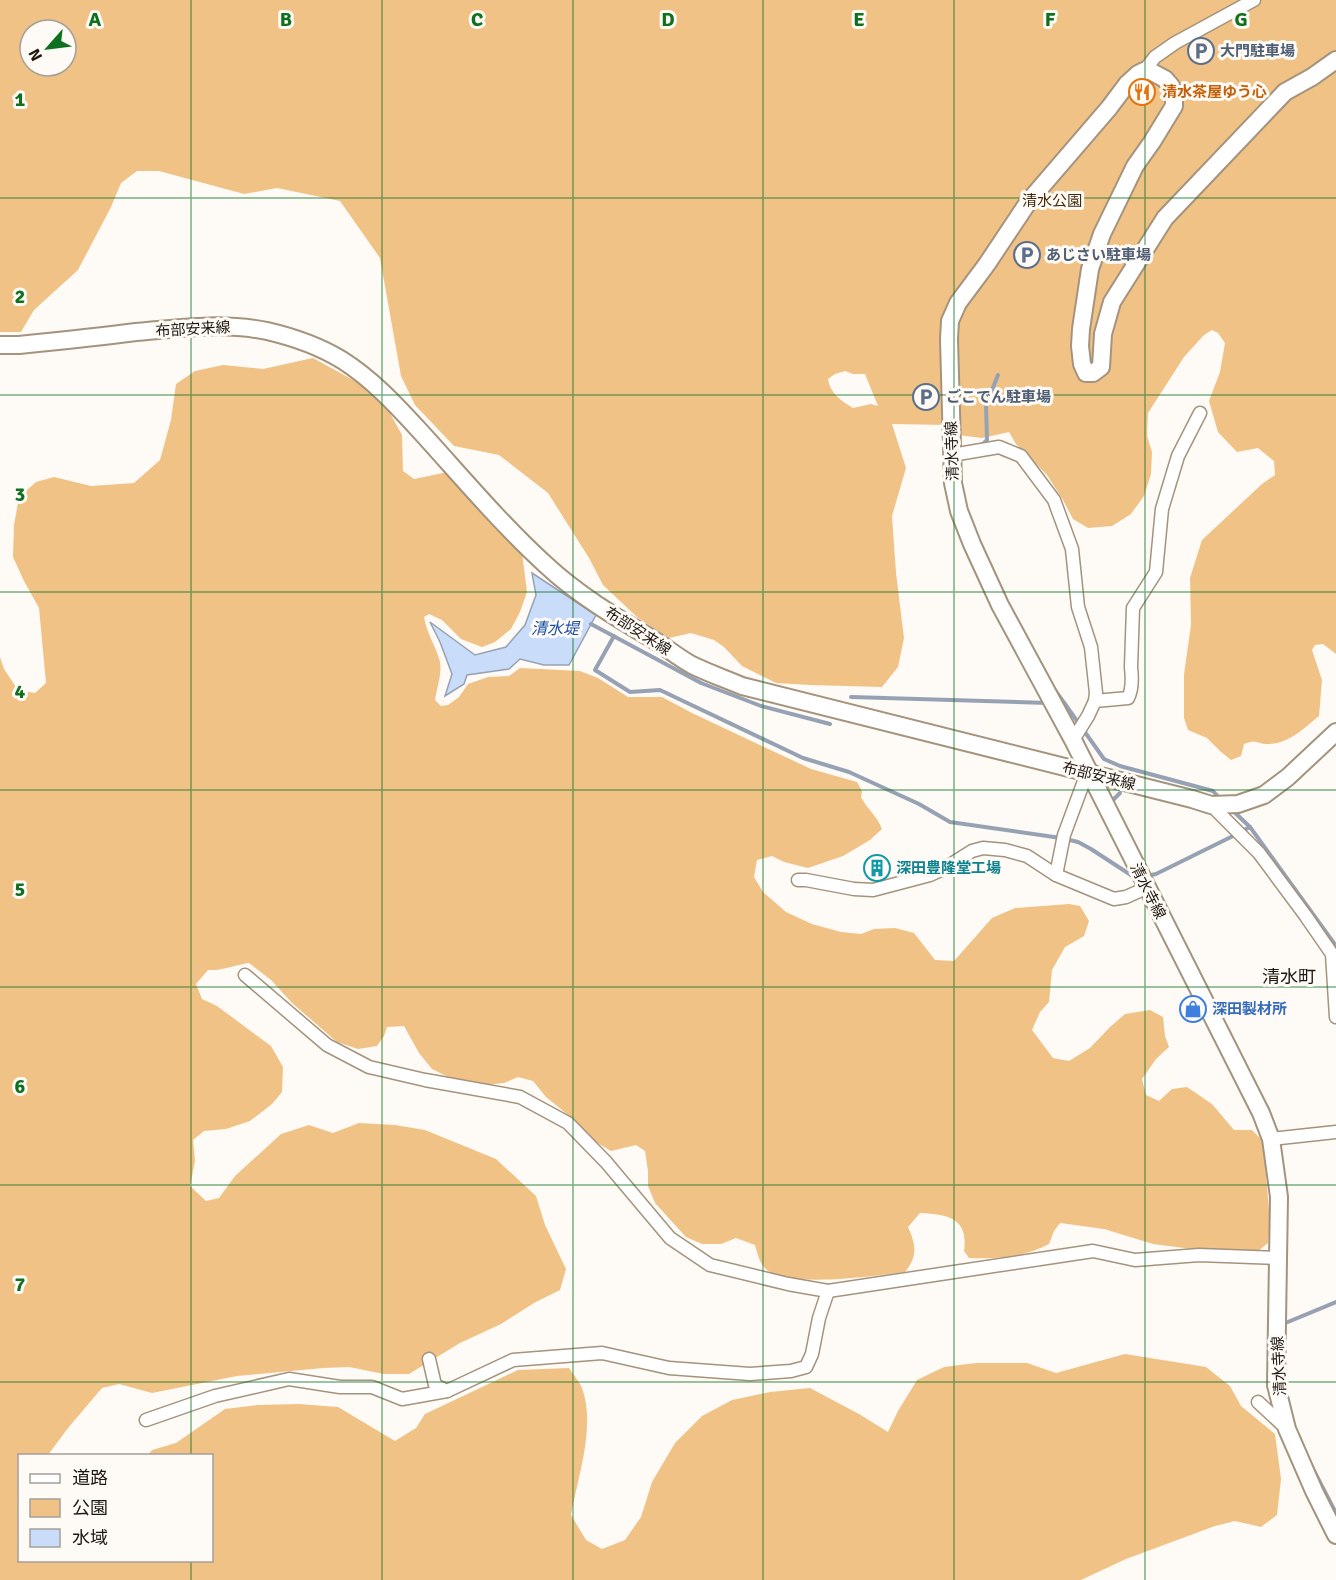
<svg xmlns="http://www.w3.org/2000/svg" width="1336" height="1580" font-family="Signika,'Noto Sans JP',sans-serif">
<rect width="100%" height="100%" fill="#fefaf5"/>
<g fill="#f1c286" fill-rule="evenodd">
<path d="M0,0h1336v654l-13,-10 -8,1 -3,5 10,30 -3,36c-15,12 -30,28 -51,28 -12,0 -11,-5 -24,0l-3,12 -10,4 -11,-9 -13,-13 -19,-8 -4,-12v-44l7,-49 -1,-47 12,-38 60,-56 13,-9 -1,-14 -16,-13 -21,4 -19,-20 -9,-31 11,-29 5,-29 -7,-10 -6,-3 -8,5 -20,22 -36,56 -1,23 5,16 -1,22 -7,22 -13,18 -19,12 -24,2 -15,-9 -10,-19 -16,-25 -31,-31 -7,-12 -27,6 -24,-3 -11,-10 -55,-1 14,44 -14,48 4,57 8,65 -6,29 -16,20 -72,-2 -34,-2 -34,-17 -18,-19 -10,-7 -23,-7 -22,5 -31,-20 -35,-33 -14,-27 -41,-65 -49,-38 -45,-9 -39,-41 -14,-29 -21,-118 -40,-57 -63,-13 -33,6 -85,-23h-22l-16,12 -10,24 -33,63 -44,40 -13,22h-21zM30,30h36v36h-36zM845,371l8,3h12l13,32 -7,-2 -18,4c-12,-7 -23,-15 -25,-29l7,-5z"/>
<path d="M313,358l42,23 26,16 21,38 1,36 11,8 34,-7 74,81 5,39 -7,20 -9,17 -16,13 -13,5 -21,-8 -19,-19 -13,-6 -5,3c2,15 12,29 16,45 2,11 -3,26 -5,38l6,6 7,-1 11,-8 9,-13 20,-7 21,-1 11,-8 60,3 18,7 30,19h34l30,16 119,56 46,13 5,9 -1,6c6,12 17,20 21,32l-12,11 -27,16 -35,12 -24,-6 -12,-6 -15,4 -3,17 9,15 23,20 26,12 29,8 20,2 13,-5 21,-1 19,5 21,27 19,1 38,-43 23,-10 54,-4 11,2 9,15 -5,15 -19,11 -13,23 -3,32 -9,10 -8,18 21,28 16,3 21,-13 20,-21 15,-13 25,-4 13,7 2,19 4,11 -13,12 -14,20 4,16 13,6 13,-12 15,-2 25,17 22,26h18l11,11 7,80 -2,22 -10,8 -66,-2 -39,-5 -49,-15 -44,-6 -6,8 -5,13c-24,13 -53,15 -80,14l-5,-7c5,-33 -17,-37 -44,-38l-12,14c8,18 10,29 -3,45 -29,4 -115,16 -138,-2 -8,-7 -9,-15 -12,-25l-19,-7 -15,6h-19l-16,-7 -31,-34 -7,-17v-15l-3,-20 -9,-6 -25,6 -17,-10 -27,-27 -21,-17 -13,-16 -15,-4 -14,6 -21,2 -31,-6 -20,-10 -13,-16 -15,-27 -17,1 -3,9 -7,10 -19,3 -21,-7 -45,-39 -21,-23 -22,-17c-15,2 -26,8 -41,7l-12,14 6,15 15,7 54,40 12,21 -1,25 -10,12 -22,17 -24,8 -22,2 -11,9 2,21 -5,25 16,15 13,-3 16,-22 46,-42 28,-9 24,8 26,-10 36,2 30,5 71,29 40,37 9,29 21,44 -6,21 -26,13 -33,21 -41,19 -51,31h-25l-35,-7 -26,1 -86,8 -85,17 -33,-9 -17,4 -34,40 -20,27 -28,1v104h192v-104l-64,-1 4,-5 24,-7 49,-34 32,-4 42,-1 39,3 57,34 21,-13 9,-14 93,-44 51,-2c4,6 10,13 13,20 14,38 -4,88 -11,127l15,25 16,9 23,-9 16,-23 11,-35 23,-39 27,-27 30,-16 38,-8 40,-4 49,26 29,18 10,-21 19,-31 27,-13 32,-4h51l29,10 69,-19 81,13 24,19 11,20 34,28 6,45 -4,36 -16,12 -26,-6 -20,5 -89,33 -45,21h-1081v-923l4,12 14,21 17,3 11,-10 -7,-75 -15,-27 -11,-24 1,-32 5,-28 17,-15 18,-5 37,9 43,-3 26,-23 11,-40 5,-36 19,-13 28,-6 40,4z"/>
</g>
<path fill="#c9ddfb" stroke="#96a2b4" stroke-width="1.5" d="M532,573l64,42 -27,50h-25l-24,-6 -11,10 -42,6 -3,9 -19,12 7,-22 -12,-32 -10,-20 45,33 31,-8 19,-22 11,-30z"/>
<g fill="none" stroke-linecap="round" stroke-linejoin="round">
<g stroke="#96a2b4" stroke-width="4">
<path d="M981,446l6,-6 -1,-35 12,-30"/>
<path d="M591,624l110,59 60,23 69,18"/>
<path d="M614,636l-19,34 35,22 30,-2 143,68 46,14 70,32 31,18 111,16 17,4 13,7 46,30"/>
<path d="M1054,689l11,15"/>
<path d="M851,697l197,6"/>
<path d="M1059,703l6,1 39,55 16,7 93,25 8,9"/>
<path d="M1113,803l-1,-2 8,-8"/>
<path d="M1231,809l19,18 86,119"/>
<path d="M1242,831l8,-4"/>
<path d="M1147,876l9,-2 79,-39"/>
<path d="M1267,1107l7,18"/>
<path d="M1283,1324l53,-22"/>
<path d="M1311,1465l25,48"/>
</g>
<defs>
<g id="minor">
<path d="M1144,71l11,-14 20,-14 79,-43"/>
<path d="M952,455l47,-8 22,9 33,44 18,49 6,58 13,40 5,46 -1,8"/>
<path d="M1073,740l15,-24 7,-15 33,-3c5,-9 4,-22 3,-31l2,-59 23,-36 6,-63 16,-53 22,-43"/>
<path d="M1211,805l48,48 46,62 27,39 4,63"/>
<path d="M1056,875l8,-40 20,-54 6,-7"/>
<path d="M798,880h8l48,9 19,1 57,-15 15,-7 27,-17 11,-3 22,2 22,6 29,19 58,24 12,-2 20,-9"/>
<path d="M245,975l82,70 42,22 56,13 95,17 48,26 38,39 64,76 40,27 78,19 40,7 265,-40 42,9 64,-5 78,3"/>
<path d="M1271,1139l65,-7"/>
<path d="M429,1359l6,26 12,6 66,-31 89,-7 67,15 81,6 41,-3 15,-4 6,-13 7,-36 9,-27"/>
<path d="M1258,1402l29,27"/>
<path d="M146,1420l69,-24 74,-17 51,8h32l30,12 45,-8"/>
</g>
<g id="major">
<path d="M1336,60l-24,17 -27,15 -120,126 -53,84 -9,32 -2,33 -8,6h-7l-4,-9 -2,-18 1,-17 9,-60 12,-35 33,-68 17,-24 22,-36v-10l-3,-10 -6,-7 -15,-8h-6l-6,3 -11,10 -18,24 -80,93 -42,63 -29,39 -8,18 -1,18 4,144 6,28 13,33 28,61 73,135 188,373 10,26 8,58 -3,188 11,44 27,62 22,44"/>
<path d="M0,345h19c39,-4 78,-8 117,-13 44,-4 87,-10 131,-1 26,6 52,15 75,29 30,19 54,45 77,70 42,46 82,94 127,135 32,30 71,53 108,75 13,8 25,18 38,25 16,8 34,14 50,21l450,113 19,6 27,-1 26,-9 24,-18 48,-45"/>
</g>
</defs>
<use href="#minor" stroke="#a4937d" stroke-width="15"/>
<use href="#major" stroke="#a4937d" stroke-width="20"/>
<use href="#minor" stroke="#fff" stroke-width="12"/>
<use href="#major" stroke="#fff" stroke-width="16"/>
</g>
<path fill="none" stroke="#0d7120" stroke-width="1.5" stroke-opacity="0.55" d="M191,0v1456M382,0v1580M573,0v1580M763,0v1580M954,0v1580M1145,0v1580M0,198h1336M0,395h1336M0,592h1336M0,790h1336M0,987h1336M0,1185h1336M0,1382h1336M191,1560v20"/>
<defs>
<symbol id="parking-ring" viewBox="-11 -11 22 22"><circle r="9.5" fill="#fefaf5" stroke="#5c6f8a" stroke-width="1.5"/><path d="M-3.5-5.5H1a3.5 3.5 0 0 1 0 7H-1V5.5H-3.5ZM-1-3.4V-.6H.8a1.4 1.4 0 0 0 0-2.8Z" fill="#5c6f8a"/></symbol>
<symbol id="restaurant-ring" viewBox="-11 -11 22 22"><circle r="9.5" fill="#fefaf5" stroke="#e8710a" stroke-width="1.5"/><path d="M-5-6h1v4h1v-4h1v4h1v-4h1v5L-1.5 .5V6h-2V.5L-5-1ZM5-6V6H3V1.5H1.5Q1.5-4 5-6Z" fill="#e8710a"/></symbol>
<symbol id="building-ring" viewBox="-11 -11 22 22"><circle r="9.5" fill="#fefaf5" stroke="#0f9aa8" stroke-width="1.5"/><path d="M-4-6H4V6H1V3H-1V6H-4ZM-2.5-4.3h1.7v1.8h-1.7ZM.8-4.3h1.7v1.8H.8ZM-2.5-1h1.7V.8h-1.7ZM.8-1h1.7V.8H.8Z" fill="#0f9aa8"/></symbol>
<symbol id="shop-ring" viewBox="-11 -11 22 22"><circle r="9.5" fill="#fefaf5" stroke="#3f7fe0" stroke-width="1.5"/><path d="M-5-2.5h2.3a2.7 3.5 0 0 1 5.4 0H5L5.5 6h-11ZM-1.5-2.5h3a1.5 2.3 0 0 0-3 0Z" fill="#3f7fe0"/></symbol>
</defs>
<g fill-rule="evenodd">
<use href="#parking-ring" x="1186" y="36" width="30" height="30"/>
<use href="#restaurant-ring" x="1127" y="77" width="30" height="30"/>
<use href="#parking-ring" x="1012" y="240" width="30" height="30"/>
<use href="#parking-ring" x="911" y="382" width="30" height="30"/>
<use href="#building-ring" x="862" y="853" width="30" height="30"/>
<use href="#shop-ring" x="1178" y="994" width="30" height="30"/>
</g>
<g text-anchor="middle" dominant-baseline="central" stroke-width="6" stroke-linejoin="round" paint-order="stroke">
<g font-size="15" font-weight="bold" fill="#4e5e75" stroke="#fefaf5" text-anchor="start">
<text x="1220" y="51">大門駐車場</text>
<text x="1046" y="255">あじさい駐車場</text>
<text x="946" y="397">ごこでん駐車場</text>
</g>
<g font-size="15" font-weight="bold" fill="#c56008" stroke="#fefaf5" text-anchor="start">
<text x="1162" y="92">清水茶屋ゆう心</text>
</g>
<g font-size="15" fill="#412a08" stroke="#fefaf5">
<text x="1052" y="201">清水公園</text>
</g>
<g font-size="15" fill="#1e170f" stroke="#fefaf5">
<text transform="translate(193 329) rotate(-3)">布部安来線</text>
<text transform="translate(952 451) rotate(-92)">清水寺線</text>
<text transform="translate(638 631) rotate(33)">布部安来線</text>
<text transform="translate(1099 776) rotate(14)">布部安来線</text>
<text transform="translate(1148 891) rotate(63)">清水寺線</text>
<text transform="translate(1279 1366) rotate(-93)">清水寺線</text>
</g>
<g font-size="15" font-weight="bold" fill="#0d838f" stroke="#fefaf5" text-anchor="start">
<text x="896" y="868">深田豊隆堂工場</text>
</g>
<g font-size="15" font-weight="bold" fill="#366cbe" stroke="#fefaf5" text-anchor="start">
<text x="1212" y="1009">深田製材所</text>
</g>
<g font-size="16" font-style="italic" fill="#1b52a5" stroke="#fefaf5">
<text x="555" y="629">清水堤</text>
</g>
<g font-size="18" fill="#1e170f" stroke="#fefaf5">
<text x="1289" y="977">清水町</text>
</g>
</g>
<g font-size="20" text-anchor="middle" font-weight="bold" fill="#0d7120" stroke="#fefaf5" stroke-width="6" stroke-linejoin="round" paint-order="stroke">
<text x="95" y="26">A</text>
<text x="286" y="26">B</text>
<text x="477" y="26">C</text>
<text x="668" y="26">D</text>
<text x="859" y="26">E</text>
<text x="1050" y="26">F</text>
<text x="1241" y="26">G</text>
<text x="20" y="106">1</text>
<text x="20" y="303">2</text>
<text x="20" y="501">3</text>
<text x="20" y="698">4</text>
<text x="20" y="896">5</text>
<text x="20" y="1093">6</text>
<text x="20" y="1291">7</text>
</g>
<rect x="18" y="1454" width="195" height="108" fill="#fefaf5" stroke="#a49f99" stroke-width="1.5"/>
<rect x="30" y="1474" width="30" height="9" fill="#ffffff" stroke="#a49f99" stroke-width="1.5"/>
<text x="72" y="1484" font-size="18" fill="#1e170f">道路</text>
<rect x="30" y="1499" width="30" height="18" fill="#f1c286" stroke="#a49f99" stroke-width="1.5"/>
<text x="72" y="1514" font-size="18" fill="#1e170f">公園</text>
<rect x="30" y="1529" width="30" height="18" fill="#c9ddfb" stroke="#a49f99" stroke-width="1.5"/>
<text x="72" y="1544" font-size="18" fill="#1e170f">水域</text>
<g transform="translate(48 48) rotate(242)"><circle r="28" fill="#fefaf5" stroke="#a49f99" stroke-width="1.5"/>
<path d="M0-4.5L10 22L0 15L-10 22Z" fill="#0d7120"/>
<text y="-9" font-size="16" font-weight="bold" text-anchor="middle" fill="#1e170f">N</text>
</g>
</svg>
